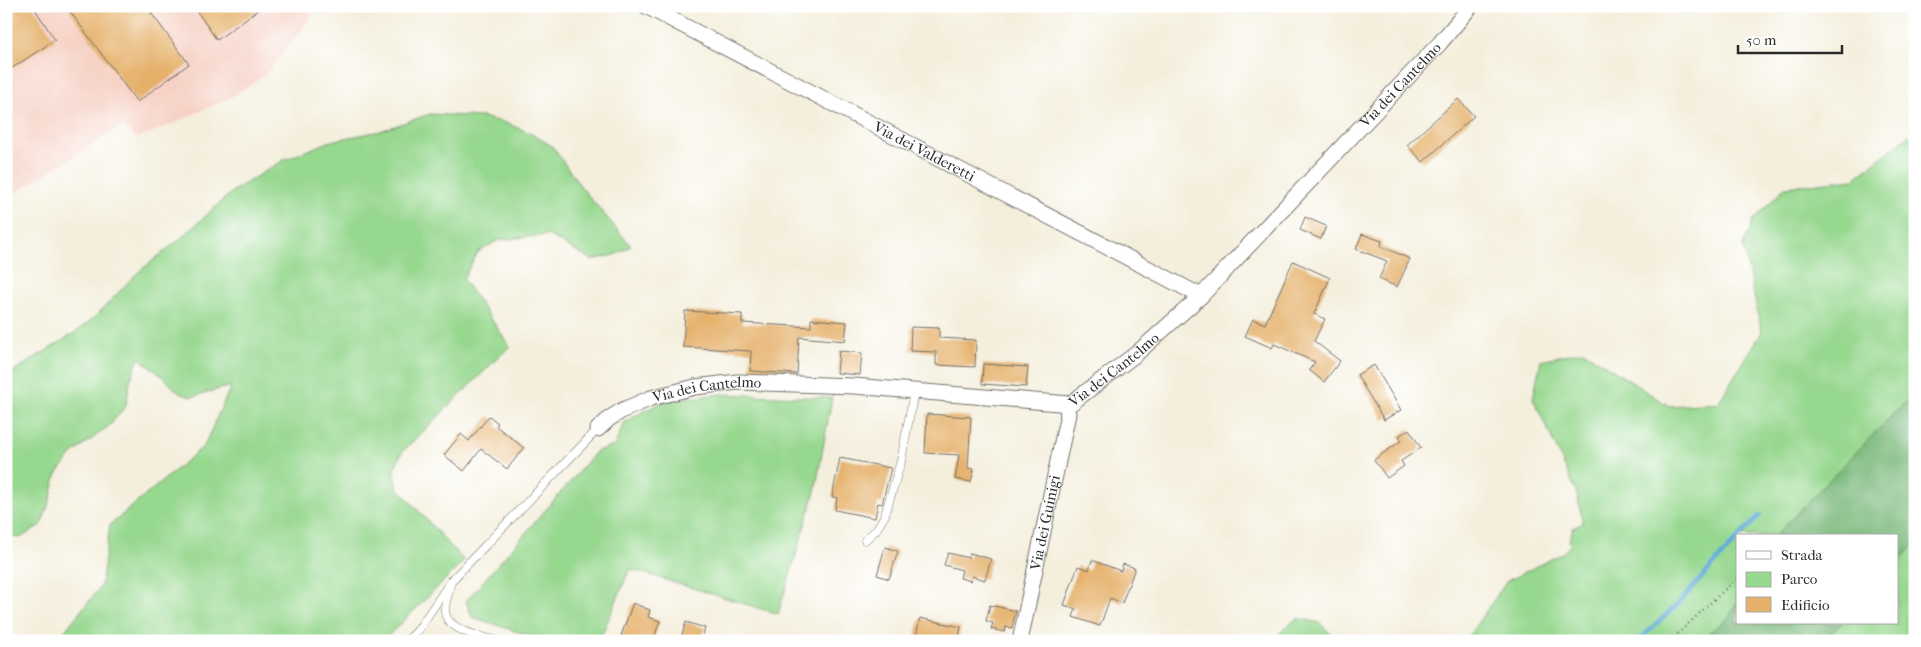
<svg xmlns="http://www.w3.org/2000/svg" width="1921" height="647" font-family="'IM FELL French Canon',serif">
<rect width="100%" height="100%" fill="#fff"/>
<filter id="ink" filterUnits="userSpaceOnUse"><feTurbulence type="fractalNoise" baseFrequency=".02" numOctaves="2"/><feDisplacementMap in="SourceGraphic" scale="10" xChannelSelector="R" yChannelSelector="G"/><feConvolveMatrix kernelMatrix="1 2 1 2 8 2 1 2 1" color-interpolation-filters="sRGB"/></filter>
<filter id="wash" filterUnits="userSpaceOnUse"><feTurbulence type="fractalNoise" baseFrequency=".0096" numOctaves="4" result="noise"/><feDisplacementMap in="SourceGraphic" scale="20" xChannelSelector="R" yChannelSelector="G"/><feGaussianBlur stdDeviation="1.12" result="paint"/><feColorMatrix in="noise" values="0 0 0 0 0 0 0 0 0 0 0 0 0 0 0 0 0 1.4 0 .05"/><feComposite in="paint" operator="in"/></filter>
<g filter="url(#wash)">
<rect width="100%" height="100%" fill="#f4efdd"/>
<path fill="#f6d1c5" d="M6,6h307l-4,14 -44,55 -30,20 -67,31 -32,12 -13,-13 -117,74z"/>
<g fill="#97d88f" stroke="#61825d" fill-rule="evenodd">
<path d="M430,114l52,3 24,6 24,10 22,13 29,41 50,59 -16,9 -23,5 -44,-25 -49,5 -21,12 -15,27 47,67 -108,106 -8,17 3,18 67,74 -81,80h-336l16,-8 38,-47 9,-61 94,-79 27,-60 -40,11 -12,-4 -16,-16 -24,-19 -9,23 -4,25 -16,19 -39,30 -15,21 -6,25 -9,24 -21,13 -14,-3v-159l70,-44 21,-17 39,-41 44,-35 53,-48 51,-31 47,-19 49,-10z"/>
<path d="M1909,135l6,8v498h-450l42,-60 56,-28 8,-9 -2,-3 4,-13 10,-5 -7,-32 -43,-93 8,-38 42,-9 86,55 49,-3 44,-71 -19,-86 10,-25 32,-34 69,-8zM1737,536h160v87h-160z"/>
<path d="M720,394l112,4 -17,94 -37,122 -148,-45 -31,72h-53l-74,-24 -6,-16 131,-150 17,-5 11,-24 19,-11 21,-10z"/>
<path d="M1297,618l23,5 18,18h-67z"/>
</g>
<g fill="#79b87a" stroke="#527252">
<path d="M1915,395v148l-18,21v-28h-122l126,-130z"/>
<path d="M1737,602v21h105l-20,18h-125l31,-22z"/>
</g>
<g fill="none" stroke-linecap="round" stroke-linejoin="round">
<g stroke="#61aad8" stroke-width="4.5">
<path d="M1740,536l20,-21"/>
<path d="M1638,641l38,-35 61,-67"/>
</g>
</g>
<g id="blocks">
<g fill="#e5b069">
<path d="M6,6h27l22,34 -49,32z"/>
<path d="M66,6h80l43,58 -52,38z"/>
<path d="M193,6h70l-46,34z"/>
<path d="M1458,99l16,17 -51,46 -16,-17z"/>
<path d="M1305,217l21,9 -5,13 -21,-9z"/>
<path d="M1362,234l20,7 -1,5 29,13 -13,28 -18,-8 8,-18 -31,-12z"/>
<path d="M1293,261l37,17 -16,36 11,5 -11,22 26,20 -16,21 -15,-12 6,-8 -41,-18 -2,4 -27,-12 8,-17 12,5z"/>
<path d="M685,311l57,3v9l69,4v-8l36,3 -2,19 -46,-4 -2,37 -47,-3 1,-20 -68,-4z"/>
<path d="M911,327l28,1v10l37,2 -1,27 -39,-2v-13l-26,-1z"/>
<path d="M839,351l23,2 -2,22 -23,-2z"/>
<path d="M983,364l45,3 -2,20 -44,-3z"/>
<path d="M1374,365l27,45 -17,10 -27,-45z"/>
<path d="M927,414l44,3 -3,51 6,1 -3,13 -16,-3 4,-24 -34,-2z"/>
<path d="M489,416l9,7 -2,3 28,22 -17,21 -26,-20 -17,22 -20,-16 17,-21 8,7z"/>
<path d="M1409,429l12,19 -20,13 3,5 -17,12 -13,-18 28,-20 -3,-4z"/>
<path d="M840,458l51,10 -9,36 -4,-1 -3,15 -40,-8 2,-12 -5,-1z"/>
<path d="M885,547l13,4 -9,28 -12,-4z"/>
<path d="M948,553l21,5 1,-5 21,6 -6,21 -13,-4 -1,5 -11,-3 2,-8 -18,-5z"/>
<path d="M1092,560l29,11 2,-7 12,4 -13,35 -12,-5 -10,28 -27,-9 3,-8 -12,-4 14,-39 11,4z"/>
<path d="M633,603l17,7 -2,7 12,4 -7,20h-34z"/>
<path d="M990,605l26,6 -4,17 -6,-1 -1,5 -14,-3 2,-6 -7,-2z"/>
<path d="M920,618l41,9 -3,14h-43z"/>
<path d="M686,622l19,6 -4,13h-21z"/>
</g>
</g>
</g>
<g filter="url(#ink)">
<use href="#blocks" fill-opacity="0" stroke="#717069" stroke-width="1"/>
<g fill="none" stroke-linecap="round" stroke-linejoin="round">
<defs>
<g id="lane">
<path d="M865,540l11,-10 9,-15 16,-54 13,-69"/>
<path d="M450,585c-1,8 -6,19 -5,27 2,19 38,25 53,29"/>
<path d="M407,641l11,-11 33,-49 147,-152"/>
</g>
<g id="street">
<path id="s1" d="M646,6l555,290"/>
<path id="s2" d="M598,429l12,-11 13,-8 28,-12 44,-11 43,-5 116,4 216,18 66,-50 65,-58 239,-253 31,-37"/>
<path id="s3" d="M1020,641l48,-227 -2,-10"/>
</g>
</defs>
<use href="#lane" stroke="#717069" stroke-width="9"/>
<use href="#street" stroke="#717069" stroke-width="17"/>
<path stroke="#717069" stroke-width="2.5" stroke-dasharray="1 4" stroke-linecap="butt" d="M1670,641l67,-63"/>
<use href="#lane" stroke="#fff" stroke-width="8"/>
<use href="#street" stroke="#fff" stroke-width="15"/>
</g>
</g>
<g text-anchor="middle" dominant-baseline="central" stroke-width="5" stroke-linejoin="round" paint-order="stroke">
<g font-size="15" fill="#2b2b2b" stroke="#fff">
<text stroke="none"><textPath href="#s2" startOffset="944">Via dei Cantelmo</textPath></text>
<text stroke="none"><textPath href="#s1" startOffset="314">Via dei Valderetti</textPath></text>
<text stroke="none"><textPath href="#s2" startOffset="539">Via dei Cantelmo</textPath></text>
<text stroke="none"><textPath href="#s2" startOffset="119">Via dei Cantelmo</textPath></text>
<text stroke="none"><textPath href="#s3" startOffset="121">Via dei Guinigi</textPath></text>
</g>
</g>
<rect width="1921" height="647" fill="none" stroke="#fff" stroke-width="25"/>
<rect x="1736" y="534" width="162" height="90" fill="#ffffff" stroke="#aaaaaa"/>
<rect x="1746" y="551" width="25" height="8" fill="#ffffff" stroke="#aaaaaa"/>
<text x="1781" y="560" font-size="15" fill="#2b2b2b">Strada</text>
<rect x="1746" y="572" width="25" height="15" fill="#97d88f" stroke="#aaaaaa"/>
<text x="1781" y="584" font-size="15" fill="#2b2b2b">Parco</text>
<rect x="1746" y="597" width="25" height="15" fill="#e5b069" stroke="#aaaaaa"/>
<text x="1781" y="610" font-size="15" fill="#2b2b2b">Edificio</text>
<path d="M1738 45v8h104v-8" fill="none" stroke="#2b2b2b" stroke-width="2.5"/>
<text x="1746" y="45" font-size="15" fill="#2b2b2b" stroke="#ffffff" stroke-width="4" paint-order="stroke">50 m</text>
</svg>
